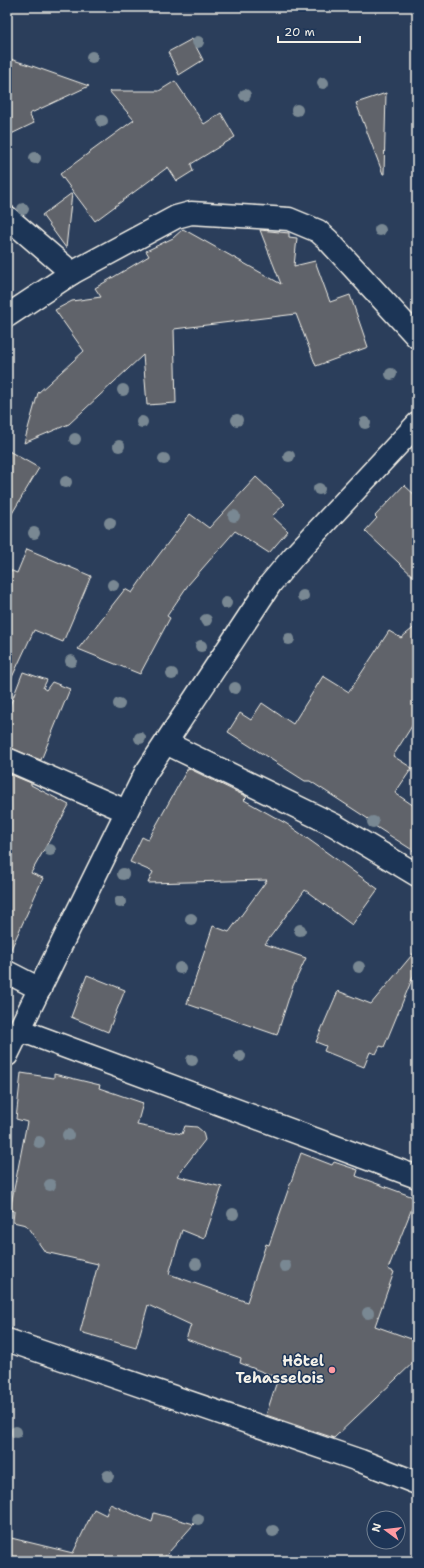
<svg xmlns="http://www.w3.org/2000/svg" width="424" height="1568" font-family="'Shantell Sans',sans-serif">
<rect width="100%" height="100%" fill="#2b3e5b"/>
<filter id="ink" filterUnits="userSpaceOnUse"><feTurbulence type="fractalNoise" baseFrequency=".025" numOctaves="2"/><feDisplacementMap in="SourceGraphic" scale="8" xChannelSelector="R" yChannelSelector="G"/><feConvolveMatrix kernelMatrix="1 2 1 2 8 2 1 2 1" color-interpolation-filters="sRGB"/></filter>
<g filter="url(#ink)">
<g fill="#61646b" stroke="#f4f1e8">
<path d="M192,39l11,21 -24,15 -11,-23z"/>
<path d="M7,58l25,8 57,20 -60,28 5,9 -27,13z"/>
<path d="M175,81l29,43 17,-11 14,24 -44,27 2,7 -16,10 -9,-14 -73,54 -35,-47 74,-54 -25,-29h50z"/>
<path d="M386,93l-2,81h-1l-27,-71z"/>
<path d="M72,193l-6,55 -24,-33z"/>
<path d="M183,229l98,55 -21,-54 29,3v4l8,1 -3,28 21,-5 15,41 20,-7 18,52 -52,19 -20,-52 -122,15 2,74 -29,2 -4,-50 -74,69 -45,19 14,-50 46,-42 -29,-41 17,-9 29,-4 -6,-9 54,-32 -3,-5 27,-13z"/>
<path d="M7,450l32,18 -32,54z"/>
<path d="M256,477l29,27 -13,12 16,15 -19,22 -34,-22 -47,54 -21,31 3,2 -30,56 -62,-25 47,-60 7,4 23,-33 35,-46 19,14z"/>
<path d="M404,485l13,12v83l-52,-49 12,-13 -2,-2z"/>
<path d="M27,549l64,27 -28,66 -29,-12 -27,58v-119l10,4z"/>
<path d="M417,625v93l-24,38 19,12 -17,25 22,15v45l-42,-27 1,-2 -66,-43h-5l-77,-49 12,-19 11,7 11,-17 31,21 30,-48 26,16 40,-61 12,7z"/>
<path d="M23,672l24,8 -4,8 3,2 6,-8 18,7 -29,71 -34,-13v-34z"/>
<path d="M188,768l59,29 -3,3 43,24 91,65 -26,36 -47,-35 -40,54 41,14 -14,30 -15,47 -90,-31 26,-78 16,6 38,-52 -119,3 5,-11 -23,-10 12,-25 6,3z"/>
<path d="M7,773l24,10v2l38,20 -38,68 12,5 -36,80z"/>
<path d="M417,949v18l-33,80 -4,-1 -4,8 -6,-2 -6,15 -40,-16 2,-5 -10,-4 22,-51 33,13z"/>
<path d="M87,975l38,15 -17,42 -37,-15z"/>
<path d="M21,1073l33,5v-4l46,11 -1,3 44,15 -6,22 45,9 3,-8 12,1 6,5 2,8 -28,36 45,11 -18,52 -22,-9 -13,44 78,28 19,-58 3,1 32,-92 31,12 2,-3 24,8 -2,6 60,22 -28,71 6,3 -19,54 42,15v18l-83,79 -68,-23 12,-37 -38,-15 1,-5 -55,-19 5,-14 -43,-20 -12,43 -56,-16 18,-68 -53,-12 -19,-27 -13,-3 1,-11 -4,-1 17,-88 -11,-3z"/>
<path d="M110,1504l42,18 2,-9 40,11 -33,37h-154v-24l66,16 21,-44 12,6z"/>
</g>
<g fill="none" stroke-linecap="round" stroke-linejoin="round">
<defs>
<g id="minor">
<path d="M7,217l65,56"/>
<path d="M7,316l65,-43 104,-56 15,-4 98,6 29,12 10,9 89,97"/>
<path d="M166,743l168,82 83,50"/>
<path d="M7,759l119,52"/>
<path d="M7,972l33,17"/>
<path d="M20,1030l397,147"/>
<path d="M7,1340l354,121 56,22"/>
</g>
<path id="secondary" d="M7,1055l138,-281 126,-191 23,-27 123,-132"/>
</defs>
<use href="#minor" stroke="#f4f1e8" stroke-width="25"/>
<use href="#secondary" stroke="#f4f1e8" stroke-width="25"/>
<use href="#minor" stroke="#1d3557" stroke-width="22"/>
<use href="#secondary" stroke="#1d3557" stroke-width="22"/>
</g>
<g fill="#798893">
<circle cx="198" cy="42" r="6"/>
<circle cx="92" cy="57" r="6"/>
<circle cx="323" cy="83" r="6"/>
<circle cx="245" cy="95" r="6"/>
<circle cx="297" cy="110" r="6"/>
<circle cx="102" cy="121" r="6"/>
<circle cx="35" cy="158" r="6"/>
<circle cx="23" cy="209" r="6"/>
<circle cx="380" cy="230" r="6"/>
<circle cx="391" cy="374" r="6"/>
<circle cx="123" cy="390" r="6"/>
<circle cx="237" cy="420" r="6"/>
<circle cx="142" cy="422" r="6"/>
<circle cx="365" cy="423" r="6"/>
<circle cx="75" cy="439" r="6"/>
<circle cx="119" cy="446" r="6"/>
<circle cx="289" cy="456" r="6"/>
<circle cx="164" cy="459" r="6"/>
<circle cx="66" cy="482" r="6"/>
<circle cx="319" cy="489" r="6"/>
<circle cx="234" cy="516" r="6"/>
<circle cx="110" cy="523" r="6"/>
<circle cx="34" cy="533" r="6"/>
<circle cx="113" cy="585" r="6"/>
<circle cx="303" cy="596" r="6"/>
<circle cx="226" cy="603" r="6"/>
<circle cx="206" cy="620" r="6"/>
<circle cx="289" cy="639" r="6"/>
<circle cx="201" cy="646" r="6"/>
<circle cx="71" cy="661" r="6"/>
<circle cx="172" cy="674" r="6"/>
<circle cx="235" cy="688" r="6"/>
<circle cx="119" cy="704" r="6"/>
<circle cx="140" cy="738" r="6"/>
<circle cx="373" cy="822" r="6"/>
<circle cx="50" cy="850" r="6"/>
<circle cx="123" cy="874" r="6"/>
<circle cx="120" cy="902" r="6"/>
<circle cx="191" cy="919" r="6"/>
<circle cx="300" cy="930" r="6"/>
<circle cx="359" cy="967" r="6"/>
<circle cx="180" cy="968" r="6"/>
<circle cx="240" cy="1056" r="6"/>
<circle cx="192" cy="1060" r="6"/>
<circle cx="68" cy="1135" r="6"/>
<circle cx="39" cy="1142" r="6"/>
<circle cx="50" cy="1185" r="6"/>
<circle cx="233" cy="1214" r="6"/>
<circle cx="196" cy="1264" r="6"/>
<circle cx="285" cy="1266" r="6"/>
<circle cx="368" cy="1313" r="6"/>
<circle cx="16" cy="1432" r="6"/>
<circle cx="108" cy="1476" r="6"/>
<circle cx="198" cy="1519" r="6"/>
<circle cx="273" cy="1531" r="6"/>
</g>
</g>
<circle fill="#ff9aa2" stroke="#1d3557" stroke-width="1.5" cx="332" cy="1370" r="4"/>
<g text-anchor="middle" dominant-baseline="central" stroke-width="3" stroke-linejoin="round" paint-order="stroke">
<g font-size="15" font-weight="bold" fill="#f4f1e8" stroke="#1d3557" text-anchor="end">
<text x="324" y="1361">Hôtel<tspan x="324" dy="17">Tehasselois</tspan></text>
</g>
</g>
<rect width="424" height="1568" fill="none" stroke="#1d3557" stroke-width="24"/>
<rect x="12" y="12" width="400" height="1544" fill="none" stroke="#f4f1e8" stroke-width="1.5" filter="url(#ink)"/>
<g transform="translate(386 1530) rotate(285)"><circle r="19" fill="#1d3557" stroke="#738091"/>
<path d="M0-3L7 15L0 10L-7 15Z" fill="#ff9aa2"/>
<text y="-6" font-size="11" font-weight="bold" text-anchor="middle" fill="#f4f1e8">N</text>
</g>
<path d="M278 36v6h82v-6" fill="none" stroke="#f4f1e8" stroke-width="2"/>
<text x="284" y="36" font-size="12" fill="#f4f1e8" stroke="#1d3557" stroke-width="3" paint-order="stroke">20 m</text>
</svg>
